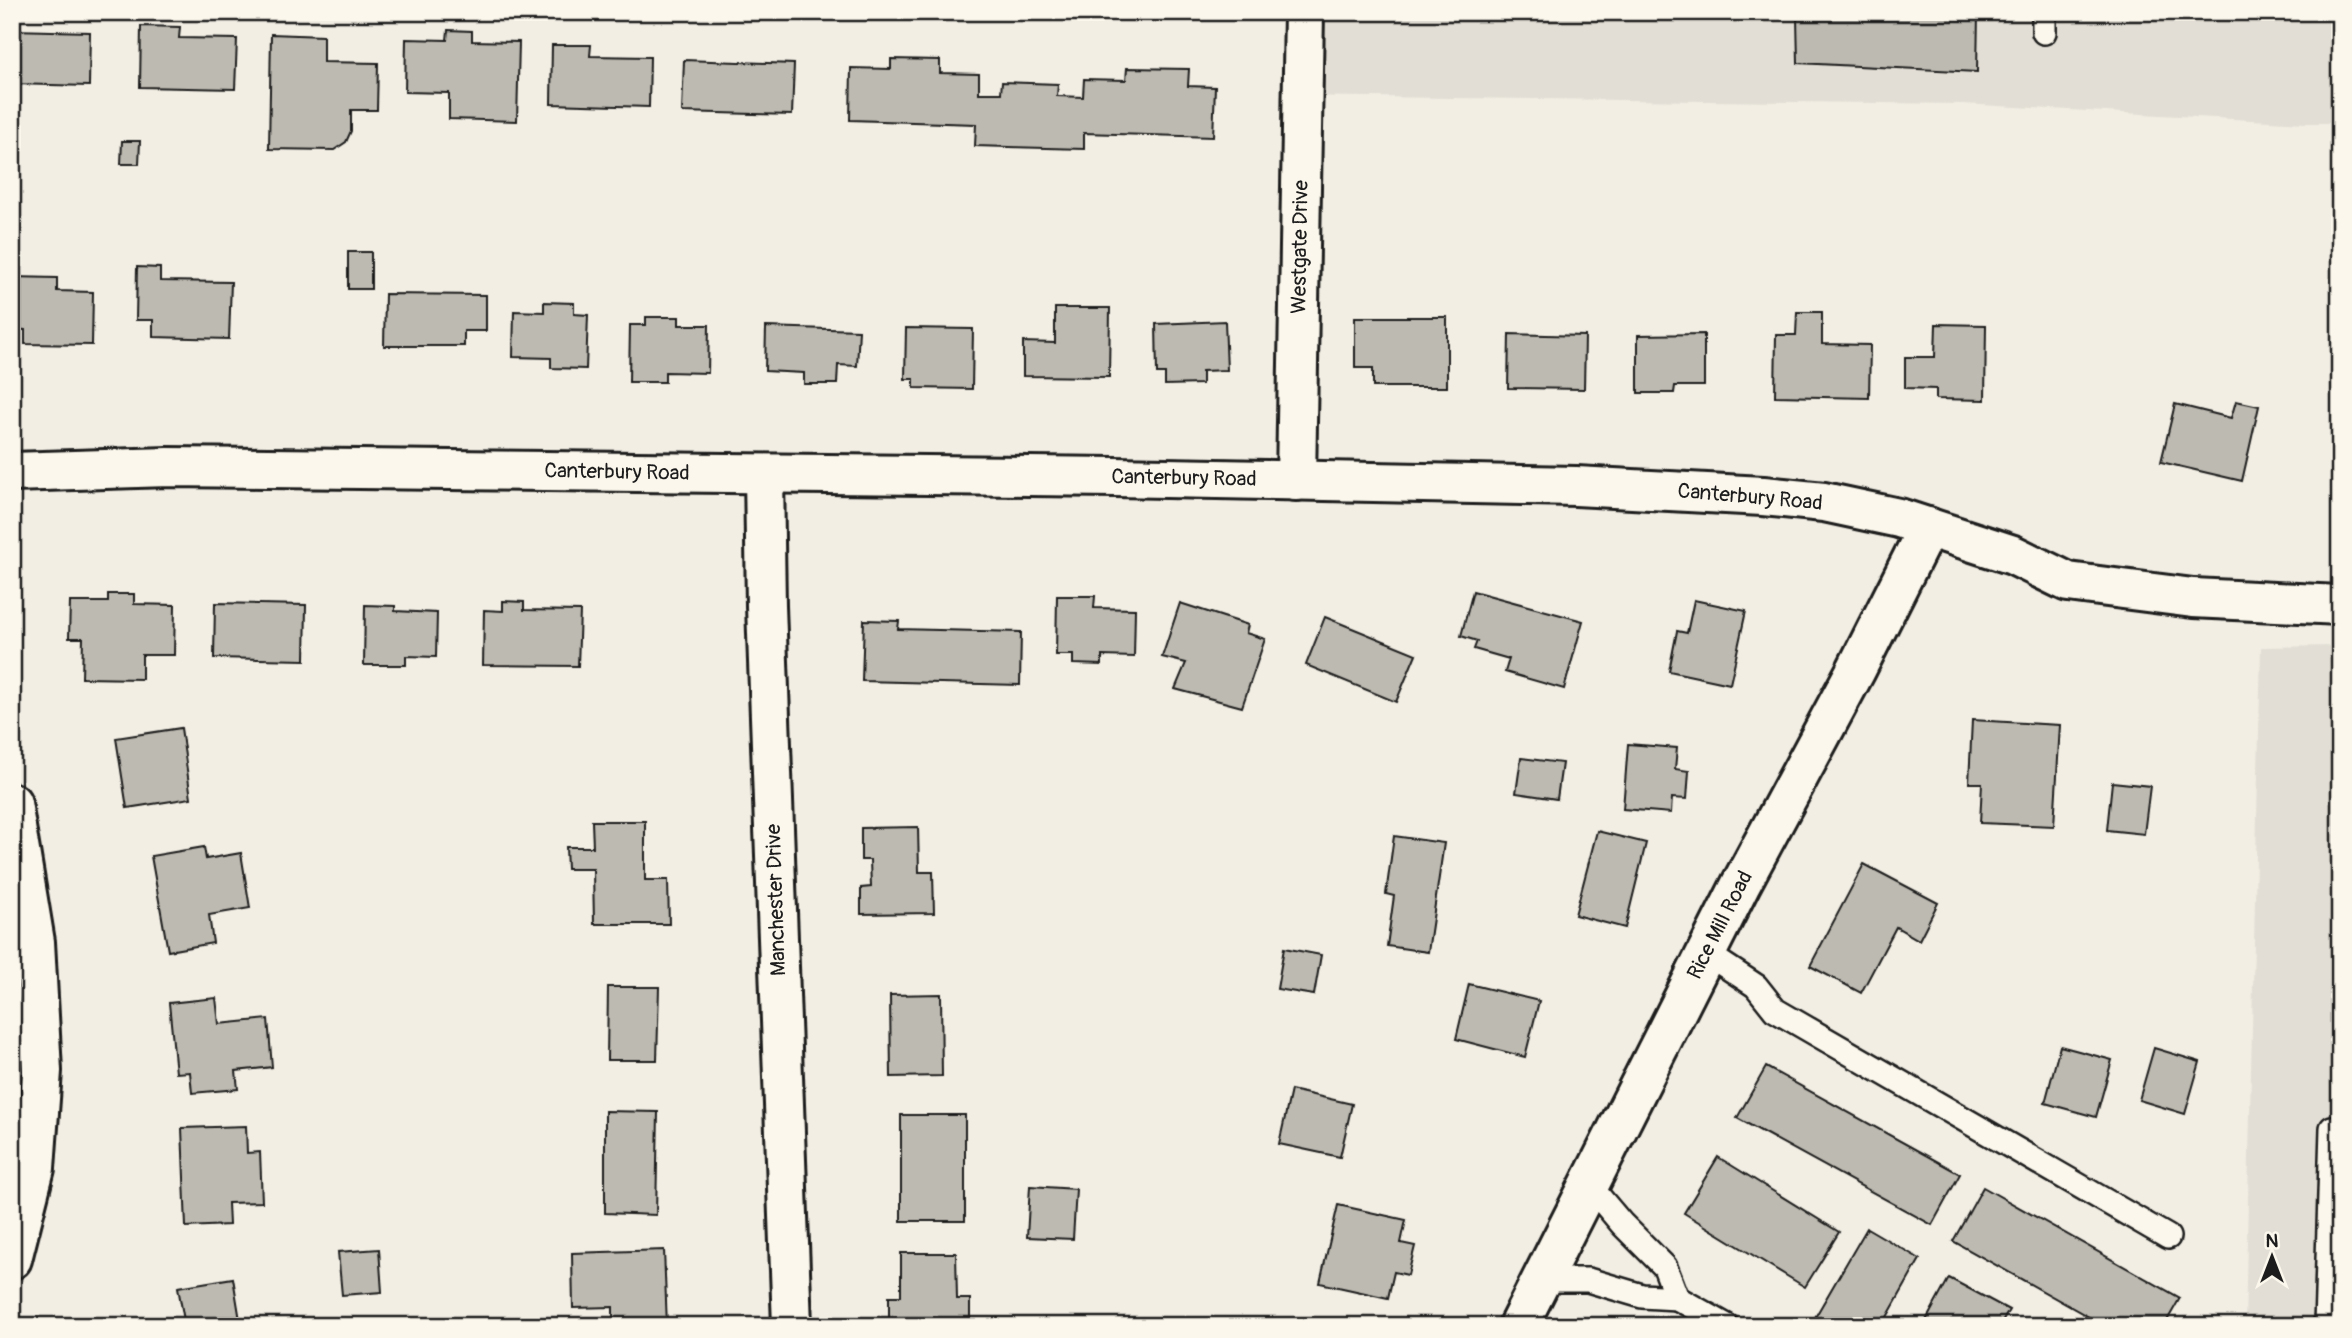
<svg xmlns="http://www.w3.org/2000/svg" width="2352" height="1338" font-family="Pangolin,sans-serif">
<rect width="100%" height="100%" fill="#f2eee4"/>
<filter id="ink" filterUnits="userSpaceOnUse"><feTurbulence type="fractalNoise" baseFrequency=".0143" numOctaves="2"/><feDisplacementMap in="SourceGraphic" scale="14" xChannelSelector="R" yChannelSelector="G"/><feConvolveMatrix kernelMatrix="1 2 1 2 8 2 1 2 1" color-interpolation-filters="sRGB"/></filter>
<g filter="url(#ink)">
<g fill="#e2ded5">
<path d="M1284,12h1056v111h-34l-343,-19 -680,-8z"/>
<path d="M2340,646v680h-95l16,-679z"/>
</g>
<g fill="#bdbab1" stroke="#1c1c1c" stroke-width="2">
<path d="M1585,12h393l-1,60 -179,-9 -1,-46z"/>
<path d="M141,26l39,1 -1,11 58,1 -2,50 -95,-2z"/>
<path d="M12,30l78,2 -1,54 -77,-2z"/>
<path d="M448,30l24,1v10l47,1 -2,79 -68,-2v-26l-44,-1 1,-53 41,1z"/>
<path d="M271,34l52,2v26l55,1 -1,47h-26v21l-5,11 -12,8 -65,-1z"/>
<path d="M552,45h39l-1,11 60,1 -1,50 -98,-3z"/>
<path d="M891,59l49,1v13l39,1v19h22l1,-11 56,2 -1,12 26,1 1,-18 42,1 1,-12 62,1 -1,17 27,1 -2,50 -129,-4v16l-109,-3 1,-22 -126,-4 1,-52 40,1z"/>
<path d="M684,60l110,4 -2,51 -110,-3z"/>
<path d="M122,141h18l-1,23h-18z"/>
<rect x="348" y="252" width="23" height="37"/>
<path d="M137,267l23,1v13l71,1 -2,57 -76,-2v-17h-17z"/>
<path d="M12,277l45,1v13l36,1 -1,53 -67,-1v-14l-13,-1z"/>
<path d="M385,294l101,1v36h-22v15h-80z"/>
<path d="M544,302l30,1v11l14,1 -2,54 -35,-1v-10l-38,-1 1,-46 30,1z"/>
<path d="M1055,308h55l-1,69 -86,-1v-34l32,1z"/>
<path d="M1797,312h25v32l48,1 -1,53 -94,-2 1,-61h20z"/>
<path d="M646,317h33v8h30l-1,48 -43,-1v10h-36l1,-57h16z"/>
<path d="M1355,317h92v70h-74v-19h-18z"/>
<path d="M1225,321l2,49 -25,1v13l-37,1v-11h-8l-1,-50z"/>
<path d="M1936,324l50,1 -1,75 -49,-1v-10l-31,-1v-31h30z"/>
<path d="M766,327l93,3 -2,36 -19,-1 -1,19h-33v-11l-39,-2z"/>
<path d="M906,328l67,1 -1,60 -58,-1v-9h-9z"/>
<path d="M1509,334l76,2 -1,53 -76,-1z"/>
<path d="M1704,334v52h-29l-1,7h-36v-58z"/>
<path d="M2236,401l23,5 -17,75 -81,-19 14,-58 56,14z"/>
<path d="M1473,591l110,30 -19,68 -59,-17 4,-13 -35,-10 3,-8 -16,-5z"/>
<path d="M108,594h26v10l41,1 -1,50h-32v24l-60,-1 1,-40h-14l1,-36h38z"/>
<path d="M1057,596h38l-1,12 41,1 -1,48 -32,-1v9l-29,-1v-9h-17z"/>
<path d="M1694,600l52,11 -16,73 -61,-13 8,-40 10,2z"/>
<path d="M503,601l21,1v8l56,1 -2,55 -95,-1 1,-55 19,1z"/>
<path d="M215,603l91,2 -1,55 -91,-2z"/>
<path d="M1180,603l68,22 -2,8 19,6 -23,68 -67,-18 11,-26 -24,-6z"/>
<path d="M365,605l30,1v5l42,2 -1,44 -30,-1v9h-42z"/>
<path d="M1325,617l91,37 -20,48 -90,-37z"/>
<path d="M864,620l35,1 -1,8 123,3 -1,53 -158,-4z"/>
<path d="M1972,720l88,5 -6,101 -74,-3 2,-40h-13z"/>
<path d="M181,728l10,70 -64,10 -11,-70z"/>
<path d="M1628,744l49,4 -2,21 14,2 -2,28 -15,-1 -1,15 -48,-4z"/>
<path d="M1521,758l41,5 -5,36 -41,-6z"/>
<path d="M2112,782l38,4 -6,48 -37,-4z"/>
<path d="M592,821h53v59h23l1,44h-75l-1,-55h-26l-1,-22h27z"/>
<path d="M918,827l1,45h14l1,41 -73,1v-26l10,-1 -1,-27h-9v-32z"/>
<path d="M1597,831l49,12 -21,85 -50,-13z"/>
<path d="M1394,836l50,7 -16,109 -41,-6 7,-50 -8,-2z"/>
<path d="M204,847l2,12 35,-6 9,55 -41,7 4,28 -45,8 -17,-95z"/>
<path d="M1864,864l74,39 -19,37 -23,-13 -35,66 -51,-27z"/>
<path d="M1284,948l37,7 -7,40 -37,-6z"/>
<path d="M1469,984l70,17 -14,56 -69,-18z"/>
<path d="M608,987h51l-2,73h-50z"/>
<path d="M941,994l1,82 -51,1 -1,-82z"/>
<path d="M216,998l3,26 49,-5 4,48 -36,4 2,18 -46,4 -2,-21 -14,1 -7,-70z"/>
<path d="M2060,1046l52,14 -16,57 -51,-14z"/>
<path d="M2154,1048l46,14 -15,52 -46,-14z"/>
<path d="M1766,1067l194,107 -28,51 -195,-107z"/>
<path d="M1291,1090l61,14 -12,53 -61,-13z"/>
<path d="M605,1111l53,1 -2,103 -51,-2z"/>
<rect x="901" y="1115" width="64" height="106"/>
<path d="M246,1126l1,27 13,-1 2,50 -34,1 1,22 -43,2 -4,-99z"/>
<path d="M1718,1157l121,75 -34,55 -121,-74z"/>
<path d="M1030,1186l46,3 -3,50 -46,-2z"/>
<path d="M1983,1187l197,111 -16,28h-59l-152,-85z"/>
<path d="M1338,1205l68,15 -5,23 14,3 -7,29 -14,-3 -6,26 -68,-15z"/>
<path d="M1867,1228l53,31 -38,67h-72z"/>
<path d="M379,1249l3,43 -40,3 -4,-43z"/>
<path d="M664,1250l3,76h-54v-19l-40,1 -1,-55z"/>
<path d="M901,1253h55l1,46h13v27h-81v-30h12z"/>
<path d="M233,1278l8,48h-56l-7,-39z"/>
<path d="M1949,1278l60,32 -9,16h-77z"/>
</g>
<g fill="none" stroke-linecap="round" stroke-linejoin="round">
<defs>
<g id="service">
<path d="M2044,32v-20"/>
<path d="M1706,953l50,33 19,24 393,227"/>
<path d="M1541,1280h47l54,16 35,2 -12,-31 -43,-43 -33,-39"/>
<path d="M1677,1298l50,28"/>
<path d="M2326,1326l6,-198h8"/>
</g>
<g id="minor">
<path d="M12,472l156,-5 947,10 461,9 187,10 61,6 75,16 114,37 55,27 125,16 147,7"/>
<path d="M764,474l2,132 26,720"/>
<path d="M1296,481l8,-469"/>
<path d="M12,803l23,139 7,129 -7,97 -23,91"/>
<path d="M1518,1326l223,-442 115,-214 72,-143"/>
</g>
</defs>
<use href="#service" stroke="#1c1c1c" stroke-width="28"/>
<use href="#minor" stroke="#1c1c1c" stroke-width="44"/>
<use href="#service" stroke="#fbf7ec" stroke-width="23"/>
<use href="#minor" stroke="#fbf7ec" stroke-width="38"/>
</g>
</g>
<g text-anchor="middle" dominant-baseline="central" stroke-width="5" stroke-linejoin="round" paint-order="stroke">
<g font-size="21" fill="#1c1c1c" stroke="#fbf7ec">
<text transform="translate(1300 247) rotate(-89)">Westgate Drive</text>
<text transform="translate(617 472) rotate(1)">Canterbury Road</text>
<text transform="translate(1184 478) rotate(1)">Canterbury Road</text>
<text transform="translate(1750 497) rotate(5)">Canterbury Road</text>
<text transform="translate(776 900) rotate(-92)">Manchester Drive</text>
<text transform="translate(1720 925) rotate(-63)">Rice Mill Road</text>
</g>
</g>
<rect width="2352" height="1338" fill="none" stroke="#fbf7ec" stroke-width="42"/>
<rect x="21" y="21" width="2310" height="1296" fill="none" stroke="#1c1c1c" stroke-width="2.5" filter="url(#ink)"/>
<g transform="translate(2272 1257)" stroke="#fbf7ec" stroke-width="5" paint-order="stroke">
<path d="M0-5L12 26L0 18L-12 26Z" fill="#1c1c1c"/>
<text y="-10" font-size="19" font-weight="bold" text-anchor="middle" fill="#1c1c1c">N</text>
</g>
</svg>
